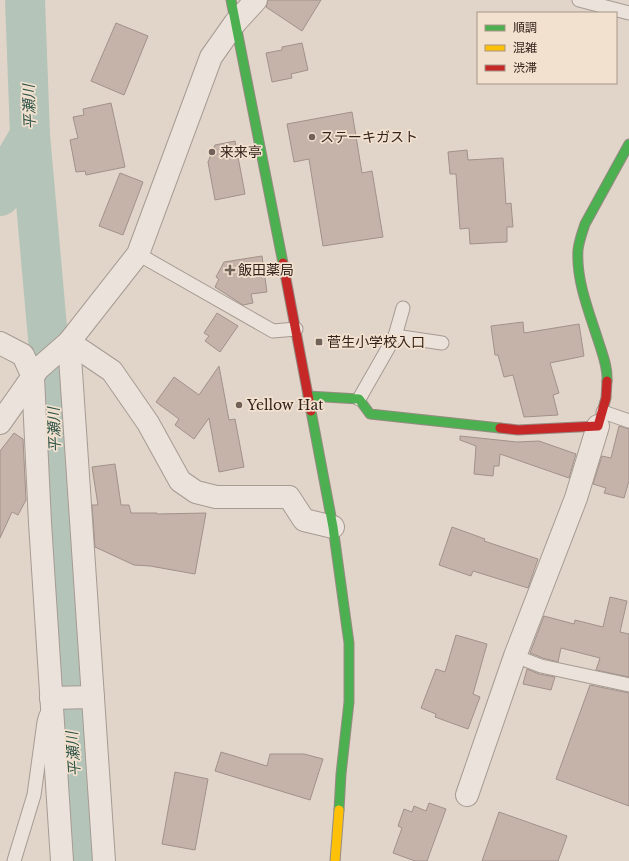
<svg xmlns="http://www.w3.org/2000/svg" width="629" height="861" font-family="'Libre Baskerville','Noto Sans JP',serif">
<rect width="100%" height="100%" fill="#e1d5c9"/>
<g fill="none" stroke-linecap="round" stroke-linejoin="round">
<g stroke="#b5c4b8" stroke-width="40">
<path d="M25,0l5,135 23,260 4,136 24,330"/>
<path d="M0,196l4,-17 26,-44"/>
</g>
</g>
<g fill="#c5b3aa" stroke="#a19189">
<path d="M268,0h53l-19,31 -36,-24z"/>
<path d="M116,23l32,13 -24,59 -33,-14z"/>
<path d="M302,43l6,27 -17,4 1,4 -20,4 -6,-29 16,-3v-3z"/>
<path d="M111,103l14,64 -39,8 -1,-4 -9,1 -6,-32 8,-2 -5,-21 11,-2 -1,-6z"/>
<path d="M352,112l10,61 10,-2 11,66 -60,9 -14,-87 -15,3 -7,-38z"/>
<path d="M235,141l10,53 -30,6 -7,-38 7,-17z"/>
<path d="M467,150l1,10 35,-2 3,46 5,-1 2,24h-6v15l-37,2 -1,-16 -9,1 -4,-55h-6l-2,-22z"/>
<path d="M120,173l23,9 -20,53 -24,-9z"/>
<path d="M262,256l5,36 -16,2 2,9 -10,2 -28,-18 4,-8 -3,-2 8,-15z"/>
<path d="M217,313l21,13 -18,26 -15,-11 4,-5 -5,-3z"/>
<path d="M523,322l1,11 55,-9 5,32 -34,7 9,30 -6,2 5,20 -34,2 -11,-42 -9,2 -6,-22h-3l-4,-29z"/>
<path d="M219,366l10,54 6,-1 9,48 -25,5 -10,-54 -15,21 -19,-14 4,-6 -23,-17 18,-25 25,18z"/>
<path d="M619,426l10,3v52l-5,17 -20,-5 2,-5 -13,-4 9,-28 9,2z"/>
<path d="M14,433l9,6 3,61 -8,15 -6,-3 -12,26v-87z"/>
<path d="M460,436l57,6 22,-1 37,13 -7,24 -69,-24 -1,12h-5l-1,10 -19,-2 2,-28 -16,-6z"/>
<path d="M115,464l6,41h8l2,8h26v1l49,-1 -11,61 -45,-8 -16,-1 -39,-18 -3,-42h6l-6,-38z"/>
<path d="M452,527l33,12 -1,2 54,18 -10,29 -55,-17 -2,5 -32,-11z"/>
<path d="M610,597l17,4 -7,31 9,2v43l-33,-7 4,-12 -39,-10 -3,14 -15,-4 -13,-5 14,-37 30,8 1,-4 28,7z"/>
<path d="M456,635l31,9 -14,50 7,3 -12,32 -33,-12 1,-3 -15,-6 15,-39 9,3z"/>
<path d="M527,669l12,5 16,3 -4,13 -28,-6z"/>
<path d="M590,685l39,8v113l-73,-27z"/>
<path d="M221,752l46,14 3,-12h34l19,5 -13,41 -95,-29z"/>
<path d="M175,772l33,7 -13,71 -33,-6z"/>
<path d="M429,803l17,6 -19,52h-12l-22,-8 9,-25 -4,-2 6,-17 8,3 2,-6 12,5z"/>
<path d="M499,812l68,24 -9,25h-76z"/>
</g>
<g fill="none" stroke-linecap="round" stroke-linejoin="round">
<defs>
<g id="lane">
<path d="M579,0l50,13"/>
<path d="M138,254l135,77 23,-2"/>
<path d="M395,336l47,7"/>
<path d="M359,399l36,-63 8,-28"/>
<path d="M603,412l26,9"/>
<path d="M515,656l26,10 88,19"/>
<path d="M14,861l20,-66 10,-73 2,-7"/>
</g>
<g id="street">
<path d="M69,342l35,519"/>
<path d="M69,342l43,29 36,52 32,58 16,11 20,5h73l15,23 29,7"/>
<path d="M0,343l23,12 10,22 7,146 22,338"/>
<path d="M0,423l38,-54 31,-27 69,-88 73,-197 24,-34 21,-23"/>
<path d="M51,698l42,-1"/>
<path d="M467,795l48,-139 61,-158 22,-72"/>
</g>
<g id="fast">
<path d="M231,0l52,263"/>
<path d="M607,381c1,-14 -5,-28 -9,-41 -9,-28 -22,-60 -20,-90 1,-9 4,-17 7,-26l44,-80"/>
<path d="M308,396l51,3 11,15 130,14"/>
<path d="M311,411l22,116 16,116v59l-8,72 -2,36"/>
</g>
<path id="slow" d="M335,861l4,-51"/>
<g id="jam">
<path d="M283,263l28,148"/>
<path d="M500,428l18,2 80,-4 8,-28 1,-17"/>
</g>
</defs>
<use href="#lane" stroke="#a69b93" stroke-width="15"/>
<use href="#street" stroke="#a69b93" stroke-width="24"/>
<use href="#fast" stroke="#968b83" stroke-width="11"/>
<use href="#slow" stroke="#968b83" stroke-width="11"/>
<use href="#jam" stroke="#968b83" stroke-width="11"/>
<use href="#lane" stroke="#eae2db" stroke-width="13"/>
<use href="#street" stroke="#eae2db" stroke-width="22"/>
<use href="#fast" stroke="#4caf50" stroke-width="9"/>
<use href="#slow" stroke="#ffc107" stroke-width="9"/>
<use href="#jam" stroke="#c62828" stroke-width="9"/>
</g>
<g fill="#706159" stroke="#f3e1cf" stroke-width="1.5">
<circle cx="312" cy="137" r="4"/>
<circle cx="212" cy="152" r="4"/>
<path d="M228 264h4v4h4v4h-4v4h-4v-4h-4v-4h4z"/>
<rect x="315" y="338" width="8" height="8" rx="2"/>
<circle cx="239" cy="405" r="4"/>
</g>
<g text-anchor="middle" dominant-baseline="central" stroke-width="3.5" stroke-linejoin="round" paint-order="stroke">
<g font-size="14" fill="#33231c" stroke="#f3e1cf" text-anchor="start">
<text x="320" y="137">ステーキガスト</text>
<text x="220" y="152">来来亭</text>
<text x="238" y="270">飯田薬局</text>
<text x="327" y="342">菅生小学校入口</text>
<text x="247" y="405">Yellow Hat</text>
</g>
<g font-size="15" font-style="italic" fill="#2c5348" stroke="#f3e1cf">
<text transform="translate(29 107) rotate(-92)">平瀬川</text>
<text transform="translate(54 430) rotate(-92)">平瀬川</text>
<text transform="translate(73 754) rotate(-94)">平瀬川</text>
</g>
</g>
<rect x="477" y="12" width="140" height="72" fill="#f3e1cf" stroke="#a69587"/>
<rect x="485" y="25" width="20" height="6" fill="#4caf50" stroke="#a69587"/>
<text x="513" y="32" font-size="12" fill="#33231c">順調</text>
<rect x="485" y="45" width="20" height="6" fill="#ffc107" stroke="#a69587"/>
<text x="513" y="52" font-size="12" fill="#33231c">混雑</text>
<rect x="485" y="65" width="20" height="6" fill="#c62828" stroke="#a69587"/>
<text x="513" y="72" font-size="12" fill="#33231c">渋滞</text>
</svg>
